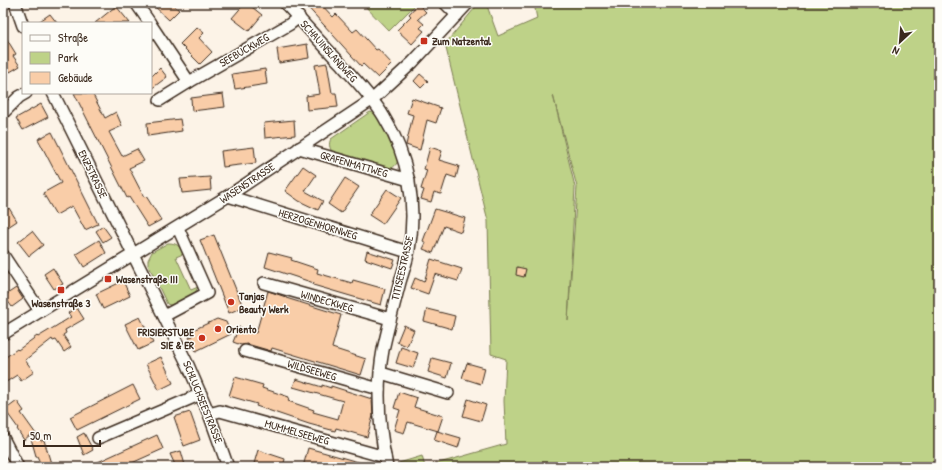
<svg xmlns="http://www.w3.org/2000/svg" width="942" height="470" font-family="'Patrick Hand',sans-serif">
<rect width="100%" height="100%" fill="#fcf3e7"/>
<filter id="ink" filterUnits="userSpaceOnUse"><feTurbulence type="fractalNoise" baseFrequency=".025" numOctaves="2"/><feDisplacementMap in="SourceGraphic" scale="8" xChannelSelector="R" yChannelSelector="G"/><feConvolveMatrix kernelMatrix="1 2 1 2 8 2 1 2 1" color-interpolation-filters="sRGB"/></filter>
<g filter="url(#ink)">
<g fill="#bed288" stroke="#7c7e53" fill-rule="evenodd">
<path d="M362,3h55l-28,28z"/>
<path d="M479,3h7l12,33 39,-17 -3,-16h405v464h-539l-1,-4 23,-7 3,11 81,-23 -2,-43 2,-42 -15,-5 -3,-133 -43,-177zM553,95l24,92 -9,134 7,-134z"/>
<path d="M370,112c3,1 7,1 9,4 5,5 19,35 19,43 0,5 -5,9 -10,11l-56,-18c-2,-4 -4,-8 -1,-13z"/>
<path d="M168,243c9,0 12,3 15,11l-7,3 15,33 7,-3 -4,8 -21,11 -6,-2 -19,-40v-4l4,-8z"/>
</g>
<g fill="#f9cda8" stroke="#3b2a1e">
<path d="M151,3h20l8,7 -10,10z"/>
<path d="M245,3h2l15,12 -13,16 -17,-13z"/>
<path d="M304,3h16l13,14 3,-3 17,18 4,-3 19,21 2,-1 14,15 -14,14 -15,-14 -2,2z"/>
<path d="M418,4l8,8 -8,7 6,5 -4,4 4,3 -12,13 -15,-14 14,-14 -2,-2z"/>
<path d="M116,6l14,17h-35z"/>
<path d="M50,14l7,9h-20z"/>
<path d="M197,27l7,6 -5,5 13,14 -12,12 -20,-20z"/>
<path d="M3,33l13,21 -3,2 7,10 -10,6 -7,-11z"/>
<path d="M307,44l2,14 -30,5 -2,-14z"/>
<path d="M327,63l5,30h4l2,14 -31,3 -1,-14 14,-2 -5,-29z"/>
<path d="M160,68l7,9 -16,12v-12z"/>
<path d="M265,69l2,15 -32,5 -3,-15z"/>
<path d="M420,74l8,7 -7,7 -7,-7z"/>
<path d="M74,93h18l13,25 11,-6 6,14 -13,6 13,24 15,-7 7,12 -15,7 15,29 2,-1 15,24 -13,7 -19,-30 -2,1z"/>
<path d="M223,94l2,13 -33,4 -1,-13z"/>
<path d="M412,98l29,10 -5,15 -9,-3 -7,30 -14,-5 7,-30 -6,-2z"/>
<path d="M41,104l7,13 -25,13 -7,-12z"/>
<path d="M180,119l2,12 -34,5 -1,-13z"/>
<path d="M294,120l1,15 -30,3 -1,-15z"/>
<path d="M52,132l46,92 -13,6 -13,-24 -16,9 -13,-22 18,-10 -23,-44z"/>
<path d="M254,147l2,16 -33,4 -2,-16z"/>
<path d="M430,147l12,4 -3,9 20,6 -3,12 -9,-3 -6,19 -7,-2 -3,10 -10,-3 3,-9 -3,-1 6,-19 -3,-1z"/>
<path d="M303,166l13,9 -11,16 18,10 -5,9 -19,-9 -14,-10z"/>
<path d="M210,177l1,13 -29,3 -2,-14z"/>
<path d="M345,178l14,9 -18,26 -13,-9z"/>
<path d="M387,189l14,9 -18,26 -14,-9z"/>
<path d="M9,208l8,13 -9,6 -5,-7v-8z"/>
<path d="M435,209l30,9 -4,14 -17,-6 -11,27 -10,-4 3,-6 -3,-2z"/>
<path d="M103,226l8,11 -8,5 -7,-11z"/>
<path d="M32,231l11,14 -14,11 -11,-14z"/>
<path d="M214,235l29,72 -14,6 -29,-73z"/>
<path d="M99,240l7,13 -22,14 -8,-13z"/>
<path d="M367,251l28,9 -3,8 -27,-9z"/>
<path d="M269,252l23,6 -1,2 27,9 -1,4 35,10 1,-3 32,9 -4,16 -68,-20 1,-2 -49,-16z"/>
<path d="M431,259l31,10 -4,12 -23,-7 -7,20 -17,-6 4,-10 9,4z"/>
<path d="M517,267l9,2 -2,8 -8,-2z"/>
<path d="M53,268l10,16 -9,5 -10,-15z"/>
<path d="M123,281l7,15 -27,13 -7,-15z"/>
<path d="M16,288l7,11 -11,8 -8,-11z"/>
<path d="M268,291l18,6v1l55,17 -9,33 34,11 -5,16 -89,-27 -1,3 -24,-7 -6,1 -8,-3 6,-15 17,6z"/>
<path d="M77,308l7,11 -19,11 1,3 -3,2 8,12 -7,5 -8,-12 -3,1 -1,-2 -27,21 9,12 -13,9 -4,-6 -14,9v-25l14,-10 1,1 19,-14 1,1 33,-20 -3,-4z"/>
<path d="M427,309l28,7 -3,13 -28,-8z"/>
<path d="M140,317l13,26 -15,7 -13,-26z"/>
<path d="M217,319l9,3 5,12 -35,17 -7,-14 4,-1 -2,-5z"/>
<path d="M404,325l10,5 -7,16 -10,-4z"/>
<path d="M401,347l17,6 -5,15 -17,-5z"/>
<path d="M161,357l12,26 -14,7 -13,-26z"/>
<path d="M432,358l19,5 -4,15 -19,-6z"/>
<path d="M467,363l18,5 -4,16 -19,-6z"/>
<path d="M235,377l28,8 -1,3 27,9 -1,4 26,9 -1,2 25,7 5,-18 -50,-14 3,-8 26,8v-2l9,3v-2l41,13 1,17 -6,21 -31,-9 -1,3 -26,-7 -53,-18 1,-2 -28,-8z"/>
<path d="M133,385l7,14 -63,31 -7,-13z"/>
<path d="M399,392l18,6 -3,9 29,9 -5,15 -30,-9 -4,11 -10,-3 6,-20 -6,-2z"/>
<path d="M468,399l18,6 -5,16 -18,-5z"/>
<path d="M17,401l7,10 -3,2 20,28 3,-1 8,27h-10l-5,-11h-1l-6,-21 -6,5 -7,-11 1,-1 -13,-18z"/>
<path d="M190,412l10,28 -16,6 -10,-29z"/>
<path d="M437,431l24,7 -3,10 -24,-8z"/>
<path d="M84,433l9,17 -9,5 -7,-18z"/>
<path d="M157,435l6,14 -40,18h-36z"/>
<path d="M308,448l61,17 -1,2h-24l-12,-3h-2v3h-27z"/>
<path d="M258,450l27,9 -2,8h-30z"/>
<path d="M181,451l4,14 -9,2 -6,-13z"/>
</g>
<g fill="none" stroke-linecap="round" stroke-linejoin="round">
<defs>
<g id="street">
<path d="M15,3l8,23"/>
<path d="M136,3l14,20"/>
<path d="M285,3c19,21 38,42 57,62 15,17 31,33 42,52 25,40 33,88 25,133 -2,11 -6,22 -9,32 -6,23 -12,45 -17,68 -7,38 -4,79 4,117"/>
<path d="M445,3l12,12"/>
<path d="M151,25l38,57 101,-58 9,-7"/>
<path d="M53,93l135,272 21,49 19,53"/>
<path d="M160,100l29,-18"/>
<path d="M3,113l16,-16 7,-4"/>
<path d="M299,148l110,32"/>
<path d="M228,196l180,56"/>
<path d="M3,255l37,56"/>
<path d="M264,283l126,36"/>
<path d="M164,316l43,-23 -29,-65"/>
<path d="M3,334l225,-138 145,-97 40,-37 55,-59"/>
<path d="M245,351l134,38"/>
<path d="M381,373l67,20"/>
<path d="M209,414l11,-3 165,46"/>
<path d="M3,438l15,29"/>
<path d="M98,438l103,-44"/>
</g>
</defs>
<use href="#street" stroke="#3b2a1e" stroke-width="14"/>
<use href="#street" stroke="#fdfcf7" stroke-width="11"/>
</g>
</g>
<g fill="#c8321e" stroke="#fdfcf7" stroke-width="1.5">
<rect x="420" y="37" width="8" height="8" rx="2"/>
<rect x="104" y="275" width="8" height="8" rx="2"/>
<rect x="57" y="286" width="8" height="8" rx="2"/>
<circle cx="231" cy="302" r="4"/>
<circle cx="218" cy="329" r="4"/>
<circle cx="202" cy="338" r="4"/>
</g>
<g text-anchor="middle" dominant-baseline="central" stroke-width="3" stroke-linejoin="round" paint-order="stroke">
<g font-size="11" font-weight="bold" fill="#3b2a1e" stroke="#fdfcf7" text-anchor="start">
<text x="432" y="41">Zum Natzental</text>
<text x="116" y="279">Wasenstraße III</text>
<text x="239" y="296">Tanjas<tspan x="239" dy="13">Beauty Werk</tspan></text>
<text x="61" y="303" text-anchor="middle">Wasenstraße 3</text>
<text x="226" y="329">Oriento</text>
<text x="194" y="332" text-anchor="end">FRISIERSTUBE<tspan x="194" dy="13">SIE &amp; ER</tspan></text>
</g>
<g font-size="11" fill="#3b2a1e" stroke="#fdfcf7">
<text transform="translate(244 50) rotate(-30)">SEEBUCKWEG</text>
<text transform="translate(329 51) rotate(48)">SCHAUINSLANDWEG</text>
<text transform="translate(354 164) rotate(16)">GRAFENMATTWEG</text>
<text transform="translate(93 174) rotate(64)">ENZSTRASSE</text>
<text transform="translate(247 183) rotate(-34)">WASENSTRASSE</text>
<text transform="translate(318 224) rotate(17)">HERZOGENHORNWEG</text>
<text transform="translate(402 268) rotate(-77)">TITISEESTRASSE</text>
<text transform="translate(327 301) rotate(16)">WINDECKWEG</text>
<text transform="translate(312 370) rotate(16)">WILDSEEWEG</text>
<text transform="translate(203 402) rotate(68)">SCHLUCHSEESTRASSE</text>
<text transform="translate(297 432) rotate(16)">MUMMELSEEWEG</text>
</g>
</g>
<rect width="942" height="470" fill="none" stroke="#fdfcf7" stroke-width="16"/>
<rect x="8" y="8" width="926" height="454" fill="none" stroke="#3b2a1e" stroke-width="1.5" filter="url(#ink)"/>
<rect x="22" y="22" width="130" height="72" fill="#fdfcf7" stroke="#afa8a0"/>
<rect x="30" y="35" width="20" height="6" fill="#fdfcf7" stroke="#afa8a0"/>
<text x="58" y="42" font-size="12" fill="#3b2a1e">Straße</text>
<rect x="30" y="52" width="20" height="12" fill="#bed288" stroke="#afa8a0"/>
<text x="58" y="62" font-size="12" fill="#3b2a1e">Park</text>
<rect x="30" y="72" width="20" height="12" fill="#f9cda8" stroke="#afa8a0"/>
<text x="58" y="82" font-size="12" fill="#3b2a1e">Gebäude</text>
<g transform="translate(900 42) rotate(206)" stroke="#fdfcf7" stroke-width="3" paint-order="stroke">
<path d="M0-3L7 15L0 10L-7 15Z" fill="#3b2a1e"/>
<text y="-6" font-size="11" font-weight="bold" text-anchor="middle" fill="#3b2a1e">N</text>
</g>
<path d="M24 440v6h76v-6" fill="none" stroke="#3b2a1e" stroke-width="2"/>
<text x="30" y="440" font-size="12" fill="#3b2a1e" stroke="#fdfcf7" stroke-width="3" paint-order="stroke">50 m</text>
</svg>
